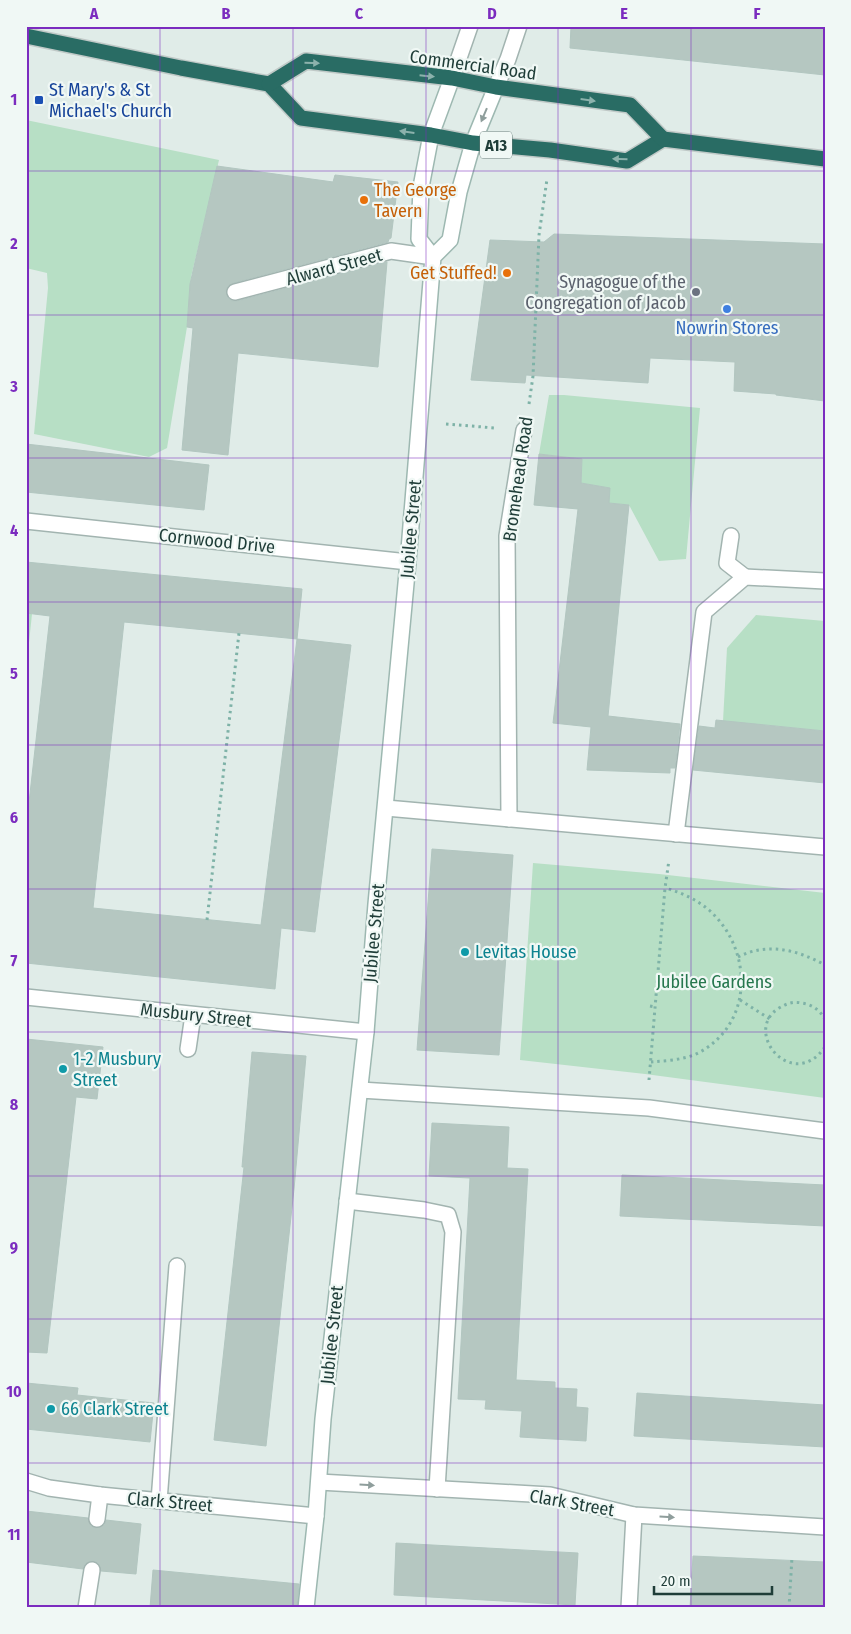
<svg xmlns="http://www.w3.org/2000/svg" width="851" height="1634" font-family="'Fira Sans Condensed',sans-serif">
<rect width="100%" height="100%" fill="#e0ece8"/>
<g fill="#b7dfc5">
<path d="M26,120l193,40 -28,117 -4,50 -20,121 -18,9 -115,-23 14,-146 -1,-15 -21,-5z"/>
<path d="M549,395h15l136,13 -14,151 -27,2 -30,-56 -20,-2v-15l-28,-5 1,-24 -43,-5z"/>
<path d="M26,613l6,1 -6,57z"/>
<path d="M756,615l69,6v110l-102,-10 4,-73z"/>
<path d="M533,863l126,11 166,19v205l-180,-24 -125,-14z"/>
</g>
<g fill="#b5c7c1" stroke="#b2c6c0" fill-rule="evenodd">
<path d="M571,26h254v49l-255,-27z"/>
<path d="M217,166l116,16 2,-7 63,7 -7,56 -2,1 -1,3 -155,41 -5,3 -2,4 2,8 4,3h5l150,-39 -9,105 -140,-14 -10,102 -46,-5 11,-122 -6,-1 3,-43z"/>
<path d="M554,234l271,10v157l-49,-6v-1l-42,-3 1,-29 -85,-4 -2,25 -122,-8 -1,8 -54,-3 19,-140 54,2z"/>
<path d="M26,444l183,21 -5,45 -178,-18z"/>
<path d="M539,454l43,5 -1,25v-1l29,5 -1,15 20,2 -21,211 72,8 -5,44h-5v5l-83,-3 4,-43 -38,-4 25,-214 -44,-4z"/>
<path d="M26,562l276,27 -5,50 54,6 -36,287 -34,-4 -6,61 -249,-26v-134l24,-213 -24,-3zM124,622l173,17 -36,286 -168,-17z"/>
<path d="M716,720l109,11v52l-132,-13 6,-44 16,2z"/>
<path d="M432,849l81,6 -14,200 -82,-5z"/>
<path d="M26,1039l77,8 -6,52 -21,-2 -29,256 -21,-1z"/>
<path d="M252,1052l54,4 -12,133 -28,257 -52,-6 30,-273h-2z"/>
<path d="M432,1123l77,4 -2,41 21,1 -12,211 39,2v6l22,1 -1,18 12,1 -2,33 -66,-4 2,-26 -37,-2 1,-9 -28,-1 12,-221 -41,-2z"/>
<path d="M622,1175l203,10v41l-205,-10z"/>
<path d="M26,1383l52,5 -1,7 77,8 -4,39 -124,-13z"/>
<path d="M637,1393l188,12v42l-191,-11z"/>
<path d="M26,1511l62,7 3,8 5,2 8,-3 2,-5 35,4 -5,50 -35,-3 -3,-8 -5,-2 -8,3 -2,5 -57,-7z"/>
<path d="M396,1543l182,10 -3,52 -181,-10z"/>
<path d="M693,1556l132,6v46h-135z"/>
<path d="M153,1570l146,14 -2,24h-147z"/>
</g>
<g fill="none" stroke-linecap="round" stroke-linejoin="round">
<defs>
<g id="lane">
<path d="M235,292l156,-41 42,6"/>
<path d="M731,536l-4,27 18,14"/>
<path d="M386,808l439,39"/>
<path d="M509,819l-2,-283 17,-106"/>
<path d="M676,834l28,-222 41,-35 80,4"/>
<path d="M188,1049l5,-34"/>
<path d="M360,1090l289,18 176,23"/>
<path d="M347,1201l77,9 24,5 5,17 -16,257"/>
<path d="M159,1501l18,-235"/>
<path d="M97,1519l3,-24"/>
<path d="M86,1608l6,-38"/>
<path d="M629,1608l5,-93"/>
</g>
<g id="street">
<path d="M452,78l18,-52"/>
<path d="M496,87l12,-28 11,-33"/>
<path d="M26,521l382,41"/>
<path d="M26,997l340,35"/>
<path d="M26,1481l23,7 51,7 216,21"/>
<path d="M319,1482l231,13 84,20 191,12"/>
</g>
<g id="secondary">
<path d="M433,257l-14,-18 2,-52 10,-52 21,-57"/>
<path d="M306,1608l10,-92 7,-97 43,-387 10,-128 32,-342 25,-305 17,-17 9,-48 14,-49 23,-56"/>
</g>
<g id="highway">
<path d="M26,36l155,32 88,16 32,34 130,17 42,8 77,7 77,11 36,-22 162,20"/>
<path d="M269,84l37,-23 146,17 44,9 134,18 33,34"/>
</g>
</defs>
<use href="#lane" stroke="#a2b4b0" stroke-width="18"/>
<use href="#street" stroke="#a2b4b0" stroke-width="18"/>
<use href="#secondary" stroke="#9db8b1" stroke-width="18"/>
<use href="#highway" stroke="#c0c9c7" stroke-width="18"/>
<g stroke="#7eb2a7" stroke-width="3" stroke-dasharray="2.5 4" stroke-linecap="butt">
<path d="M529,404l4,-28 6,-141 8,-56"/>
<path d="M446,424l49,4"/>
<path d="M207,920l32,-287"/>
<path d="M738,957c29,-15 60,-7 87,8"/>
<path d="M740,1000l30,19"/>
<path d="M650,1006l5,1"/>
<path d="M825,1020c-4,-10 -14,-16 -24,-17 -8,-2 -15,1 -22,5 -38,24 14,85 46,39"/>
<path d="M651,1062c14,-1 31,-2 45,-8 58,-28 58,-104 13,-144 -13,-11 -29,-18 -44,-22"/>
<path d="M649,1080l16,-192 4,-28"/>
<path d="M789,1608l3,-51"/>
</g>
<use href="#lane" stroke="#fff" stroke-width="15"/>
<use href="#street" stroke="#fff" stroke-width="15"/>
<use href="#secondary" stroke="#fff" stroke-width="15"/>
<use href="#highway" stroke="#296c64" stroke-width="15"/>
</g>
<defs><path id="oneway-solid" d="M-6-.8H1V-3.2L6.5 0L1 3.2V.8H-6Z" transform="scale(1.25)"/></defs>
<g fill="#8cb2ac">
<use href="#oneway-solid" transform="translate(312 63) rotate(1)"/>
<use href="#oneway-solid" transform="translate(427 76) rotate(6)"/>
<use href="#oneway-solid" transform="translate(588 100) rotate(8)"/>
<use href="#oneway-solid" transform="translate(407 132) rotate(-172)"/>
<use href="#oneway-solid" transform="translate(620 159) rotate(-178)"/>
</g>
<g fill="#8f9e9c">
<use href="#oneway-solid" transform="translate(484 115) rotate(113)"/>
<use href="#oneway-solid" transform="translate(367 1485) rotate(3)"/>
<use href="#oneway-solid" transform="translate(667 1517) rotate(4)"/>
</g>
<path fill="none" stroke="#7b2cbf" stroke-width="1" stroke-opacity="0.55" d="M160,26v1582M293,26v1582M426,26v1582M558,26v1582M691,26v1582M26,171h799M26,315h799M26,458h799M26,602h799M26,745h799M26,889h799M26,1032h799M26,1176h799M26,1319h799M26,1463h799"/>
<rect fill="#1a4fb4" stroke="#f0f8f5" stroke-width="2" x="34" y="95" width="10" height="10" rx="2.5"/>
<g fill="#e8710a" stroke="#f0f8f5" stroke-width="2">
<circle cx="364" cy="200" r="5"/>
<circle cx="507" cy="273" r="5"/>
</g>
<circle fill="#6b7280" stroke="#f0f8f5" stroke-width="2" cx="696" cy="292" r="5"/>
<circle fill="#3f7fe0" stroke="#f0f8f5" stroke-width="2" cx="727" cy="309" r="5"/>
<g fill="#0f9aa8" stroke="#f0f8f5" stroke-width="2">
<circle cx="465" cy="952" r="5"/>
<circle cx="63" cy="1069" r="5"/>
<circle cx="51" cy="1409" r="5"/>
</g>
<g text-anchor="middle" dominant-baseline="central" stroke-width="4.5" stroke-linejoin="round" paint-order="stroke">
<rect fill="#f0f8f5" stroke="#5e7571" stroke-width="1" x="480" y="131.5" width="32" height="27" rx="4"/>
<g font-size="16" font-weight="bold" fill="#1f3d38">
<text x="496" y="145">A13</text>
</g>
<g font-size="18" fill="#1f3d38" stroke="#f0f8f5">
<text transform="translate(473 65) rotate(8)">Commercial Road</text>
<text transform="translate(334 267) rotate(-15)">Alward Street</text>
<text transform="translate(518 479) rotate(-82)">Bromehead Road</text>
<text transform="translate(411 529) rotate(-85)">Jubilee Street</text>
<text transform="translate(217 541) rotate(6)">Cornwood Drive</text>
<text transform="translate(374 933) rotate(-85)">Jubilee Street</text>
<text transform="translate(196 1015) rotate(6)">Musbury Street</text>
<text transform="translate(332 1335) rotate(-84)">Jubilee Street</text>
<text transform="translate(170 1502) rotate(5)">Clark Street</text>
<text transform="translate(572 1503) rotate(10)">Clark Street</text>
</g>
<g font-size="18" fill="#164399" stroke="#f0f8f5" text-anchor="start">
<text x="49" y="90">St Mary's &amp; St<tspan x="49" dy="21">Michael's Church</tspan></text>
</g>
<g font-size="18" fill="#c56008" stroke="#f0f8f5" text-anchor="start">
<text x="374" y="190">The George<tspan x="374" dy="21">Tavern</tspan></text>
<text x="497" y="273" text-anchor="end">Get Stuffed!</text>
</g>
<g font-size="18" fill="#5b616d" stroke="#f0f8f5" text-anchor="end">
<text x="686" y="282">Synagogue of the<tspan x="686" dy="21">Congregation of Jacob</tspan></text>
</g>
<g font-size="18" fill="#366cbe" stroke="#f0f8f5">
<text x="727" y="328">Nowrin Stores</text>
</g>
<g font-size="18" fill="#0d838f" stroke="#f0f8f5" text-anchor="start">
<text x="475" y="952">Levitas House</text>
<text x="73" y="1059">1-2 Musbury<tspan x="73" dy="21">Street</tspan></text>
<text x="61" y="1409">66 Clark Street</text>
</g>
<g font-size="18" fill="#26774e" stroke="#f0f8f5">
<text x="714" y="982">Jubilee Gardens</text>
</g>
</g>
<rect width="851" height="1634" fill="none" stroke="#f0f8f5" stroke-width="55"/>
<path d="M654 1586v8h118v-8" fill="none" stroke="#1f3d38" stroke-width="2.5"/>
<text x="661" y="1586" font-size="15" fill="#1f3d38" stroke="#f0f8f5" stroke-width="4" paint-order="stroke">20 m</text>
<rect x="28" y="28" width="796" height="1578" fill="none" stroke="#7b2cbf" stroke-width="2"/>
<g font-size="16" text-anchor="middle" font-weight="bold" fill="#7b2cbf">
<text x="94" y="19">A</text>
<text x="226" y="19">B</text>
<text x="359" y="19">C</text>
<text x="492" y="19">D</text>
<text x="624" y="19">E</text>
<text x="757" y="19">F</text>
<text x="14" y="105">1</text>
<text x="14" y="249">2</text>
<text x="14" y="392">3</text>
<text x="14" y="536">4</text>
<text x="14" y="679">5</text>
<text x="14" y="823">6</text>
<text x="14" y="966">7</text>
<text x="14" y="1110">8</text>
<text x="14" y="1253">9</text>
<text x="14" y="1397">10</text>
<text x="14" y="1540">11</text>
</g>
</svg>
